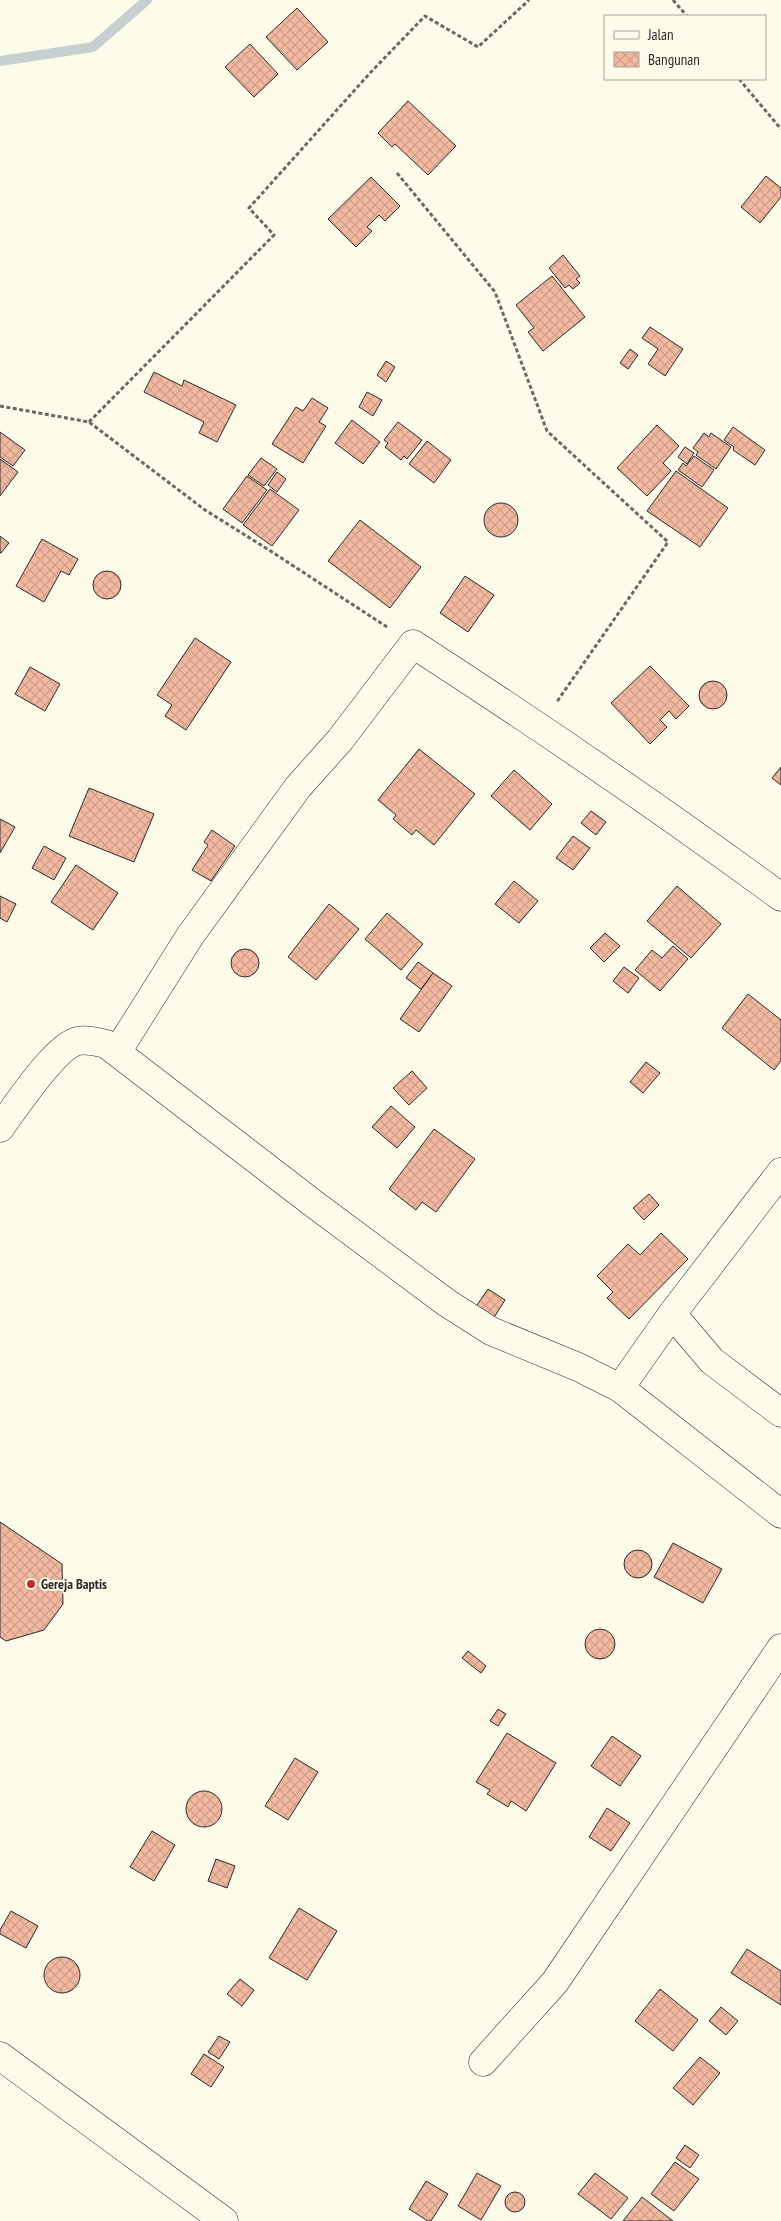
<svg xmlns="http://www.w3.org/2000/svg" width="781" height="2221" font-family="'PT Sans Narrow',sans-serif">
<defs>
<pattern id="building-cross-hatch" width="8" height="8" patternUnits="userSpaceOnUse" patternTransform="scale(1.25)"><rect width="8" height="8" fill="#f2b8a0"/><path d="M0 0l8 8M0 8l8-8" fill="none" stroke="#d09e8a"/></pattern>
</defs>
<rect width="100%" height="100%" fill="#fdfbea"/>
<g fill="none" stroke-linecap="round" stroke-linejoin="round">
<path stroke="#c7d0d0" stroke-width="10" d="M0,61l93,-14 54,-47"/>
</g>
<g fill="url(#building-cross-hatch)" stroke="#2b2b2b">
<path d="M297,8l31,34 -31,28 -31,-33z"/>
<path d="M250,44l28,30 -24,23 -29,-30z"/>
<path d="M408,101l48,45 -28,29 -33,-31 -3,3 -14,-14z"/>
<path d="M766,176l15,12v9l-21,26 -19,-16z"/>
<path d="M371,177l29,29 -15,15 -6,-6 -12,12 5,4 -16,16 -28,-28z"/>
<path d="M563,255l17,21 -4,3 4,4 -7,6 -4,-4 -4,3 -16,-20z"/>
<path d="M552,276l33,41 -42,34 -15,-19 6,-4 -18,-23z"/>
<path d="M650,327l33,22 -18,27 -17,-12 10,-15 -16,-11z"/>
<path d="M630,349l8,6 -10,14 -8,-6z"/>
<path d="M386,361l9,6 -9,15 -9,-7z"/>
<path d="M154,372l28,14 2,-6 52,25 -19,37 -18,-9 5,-11 -60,-30z"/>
<path d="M367,392l15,8 -9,16 -14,-9z"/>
<path d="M312,398l16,10 -9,14 7,4 -23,37 -31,-19 24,-37 7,4z"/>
<path d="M352,420l28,22 -17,22 -28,-21z"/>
<path d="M398,422l24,18 -15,19 -3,-3 -3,4 -16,-13 3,-4 -4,-3z"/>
<path d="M657,425l22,21 -16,17 8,8 -24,25 -30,-28z"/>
<path d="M733,427l32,23 -10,15 -22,-15 1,-3 -10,-7z"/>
<path d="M0,432l25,18 -12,16 -13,-9z"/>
<path d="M704,433l5,4 2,-4 20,14 -15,22 -20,-14 2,-3 -5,-4z"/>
<path d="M427,441l24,19 -17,23 -25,-19z"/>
<path d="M685,447l9,6 -7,11 -9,-7z"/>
<path d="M694,456l20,14 -12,17 -24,-17 5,-7 3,3z"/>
<path d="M261,458l16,11 -13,17 -16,-11z"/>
<path d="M0,459l18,13 -18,24z"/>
<path d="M676,471l52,37 -28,39 -53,-36z"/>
<path d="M277,472l9,7 -9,13 -9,-7z"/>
<path d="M247,476l20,14 -25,33 -19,-14z"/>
<path d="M270,489l29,21 -27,36 -29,-21z"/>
<circle cx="501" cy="520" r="17"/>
<path d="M360,520l61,47 -31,41 -62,-47z"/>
<path d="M0,536l9,7 -8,10h-1z"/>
<path d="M42,539l36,20 -9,16 -8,-4 -17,31 -28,-16z"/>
<circle cx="107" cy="585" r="14"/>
<path d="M465,576l29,19 -26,37 -28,-19z"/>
<path d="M195,638l36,24 -45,68 -21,-14 7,-11 -15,-10z"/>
<path d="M650,666l39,40 -13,13 -7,-8 -9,9 7,7 -17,17 -39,-41z"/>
<path d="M30,667l30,17 -15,27 -30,-17z"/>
<circle cx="713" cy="695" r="14"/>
<path d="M419,749l56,45 -41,51 -18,-15 -4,5 -19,-16 3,-4 -18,-15z"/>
<path d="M781,767v18l-9,-7z"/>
<path d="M514,770l38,34 -22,26 -39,-34z"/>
<path d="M89,788l65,26 -20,48 -65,-26z"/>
<path d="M591,811l15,11 -10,13 -15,-12z"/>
<path d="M0,819l15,8 -15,26z"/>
<path d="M212,830l23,16 -24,35 -19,-11 16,-25 -4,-3z"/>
<path d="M573,836l17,12 -17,22 -17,-12z"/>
<path d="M44,846l22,12 -12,22 -22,-12z"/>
<path d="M76,865l42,28 -25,37 -42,-28z"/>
<path d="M514,881l24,20 -19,22 -24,-19z"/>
<path d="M677,886l44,38 -30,34 -44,-37z"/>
<path d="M0,896l16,8 -9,18 -7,-4z"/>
<path d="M329,904l30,25 -43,51 -28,-23z"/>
<path d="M387,913l36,31 -22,26 -36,-31z"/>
<path d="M605,933l15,13 -16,16 -14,-14z"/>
<path d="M673,946l15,13 -28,32 -25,-21 17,-20 10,8z"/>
<circle cx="245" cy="963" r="14"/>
<path d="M418,962l15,11 -12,16 -15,-11z"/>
<path d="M624,967l15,11 -11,15 -15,-12z"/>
<path d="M433,973l19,13 -33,46 -19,-13z"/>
<path d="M748,994l33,26v41l-7,9 -52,-42z"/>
<path d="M646,1062l14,11 -17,20 -13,-11z"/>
<path d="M412,1071l15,17 -18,17 -16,-17z"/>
<path d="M391,1106l24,21 -18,21 -25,-21z"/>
<path d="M434,1129l41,30 -39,53 -14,-10 -6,8 -27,-21z"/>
<path d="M649,1194l10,11 -15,15 -11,-12z"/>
<path d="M661,1233l27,26 -59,60 -22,-21 6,-6 -16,-16 31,-32 12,11z"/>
<path d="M488,1289l17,11 -12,19 -18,-11z"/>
<path d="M0,1522l62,42 1,40 -19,26 -38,11 -6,-4z"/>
<path d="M673,1543l49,26 -19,34 -49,-26z"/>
<circle cx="638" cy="1564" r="14"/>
<circle cx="600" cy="1644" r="15"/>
<path d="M468,1651l18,15 -5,7 -19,-15z"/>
<path d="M498,1709l8,5 -8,12 -8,-5z"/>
<path d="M507,1733l49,30 -30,48 -15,-10 -3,6 -21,-13 3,-4 -14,-8z"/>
<path d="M612,1736l29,20 -21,30 -29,-20z"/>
<path d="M295,1758l23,14 -30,48 -23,-14z"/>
<circle cx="204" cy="1809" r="18"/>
<path d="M607,1808l23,15 -19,28 -22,-14z"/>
<path d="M152,1831l23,14 -21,36 -24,-14z"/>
<path d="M216,1859l19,7 -8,22 -19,-7z"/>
<path d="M299,1908l38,23 -30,49 -38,-22z"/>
<path d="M11,1911l27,15 -12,22 -26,-14v-4z"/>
<path d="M747,1949l34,22v34l-50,-32z"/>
<circle cx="62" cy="1975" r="18"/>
<path d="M240,1979l14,11 -12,16 -15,-12z"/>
<path d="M660,1989l38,31 -25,31 -38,-30z"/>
<path d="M721,2007l17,14 -12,14 -17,-14z"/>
<path d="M219,2036l11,6 -11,17 -11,-7z"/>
<path d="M204,2054l20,13 -13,20 -20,-13z"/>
<path d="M700,2057l20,16 -27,32 -20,-17z"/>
<path d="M685,2145l14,10 -9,13 -14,-10z"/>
<path d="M675,2162l24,17 -25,32 -23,-17z"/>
<path d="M477,2173l24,13 -20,34 -23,-14z"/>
<path d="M595,2173l33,25 -17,21 -33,-25z"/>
<path d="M426,2181l22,13 -17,27h-3l-19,-12z"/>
<circle cx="515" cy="2202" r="10"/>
<path d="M642,2197l31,24h-50z"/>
</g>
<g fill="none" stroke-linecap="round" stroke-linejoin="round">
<defs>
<g id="minor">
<path d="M117,1052l73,-116 108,-149 42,-47 73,-96c125,81 248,165 368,253"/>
<path d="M0,1128c15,-20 55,-82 78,-87 9,-2 19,1 28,3l208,160 133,99 44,28 87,36 42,21 161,126"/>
<path d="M672,1314l40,47 69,52"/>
<path d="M620,1388l52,-74 109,-142"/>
<path d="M0,2056l224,165"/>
<path d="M483,2062l72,-80 226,-334"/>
</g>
</defs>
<use href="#minor" stroke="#2b2b2b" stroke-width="29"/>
<g stroke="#6a6964" stroke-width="3" stroke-dasharray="4 2.5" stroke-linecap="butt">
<path d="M673,0l14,16"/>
<path d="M739,79l42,50"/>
<path d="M397,173l98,119 52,139 121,111 -112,161"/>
<path d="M0,406l89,16 116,88 64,40 118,77"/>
<path d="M89,422l185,-187 -25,-27 121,-135 55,-57 53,31 51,-47"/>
</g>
<use href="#minor" stroke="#fdfbea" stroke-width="28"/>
</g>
<circle fill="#c62828" stroke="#fdfbea" stroke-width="2" cx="31" cy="1584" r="5"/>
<g text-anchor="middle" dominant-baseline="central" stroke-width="4" stroke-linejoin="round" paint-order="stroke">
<g font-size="14" font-weight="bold" fill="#2b2b2b" stroke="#fdfbea" text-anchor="start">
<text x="41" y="1584">Gereja Baptis</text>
</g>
</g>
<rect x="604" y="15" width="162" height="65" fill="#fdfbea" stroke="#a9a89e"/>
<rect x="614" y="31" width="25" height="8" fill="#fdfbea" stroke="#a9a89e"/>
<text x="648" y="40" font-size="15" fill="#2b2b2b">Jalan</text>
<rect x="614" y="52" width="25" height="15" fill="url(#building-cross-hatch)" stroke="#a9a89e"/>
<text x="648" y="65" font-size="15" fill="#2b2b2b">Bangunan</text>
</svg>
